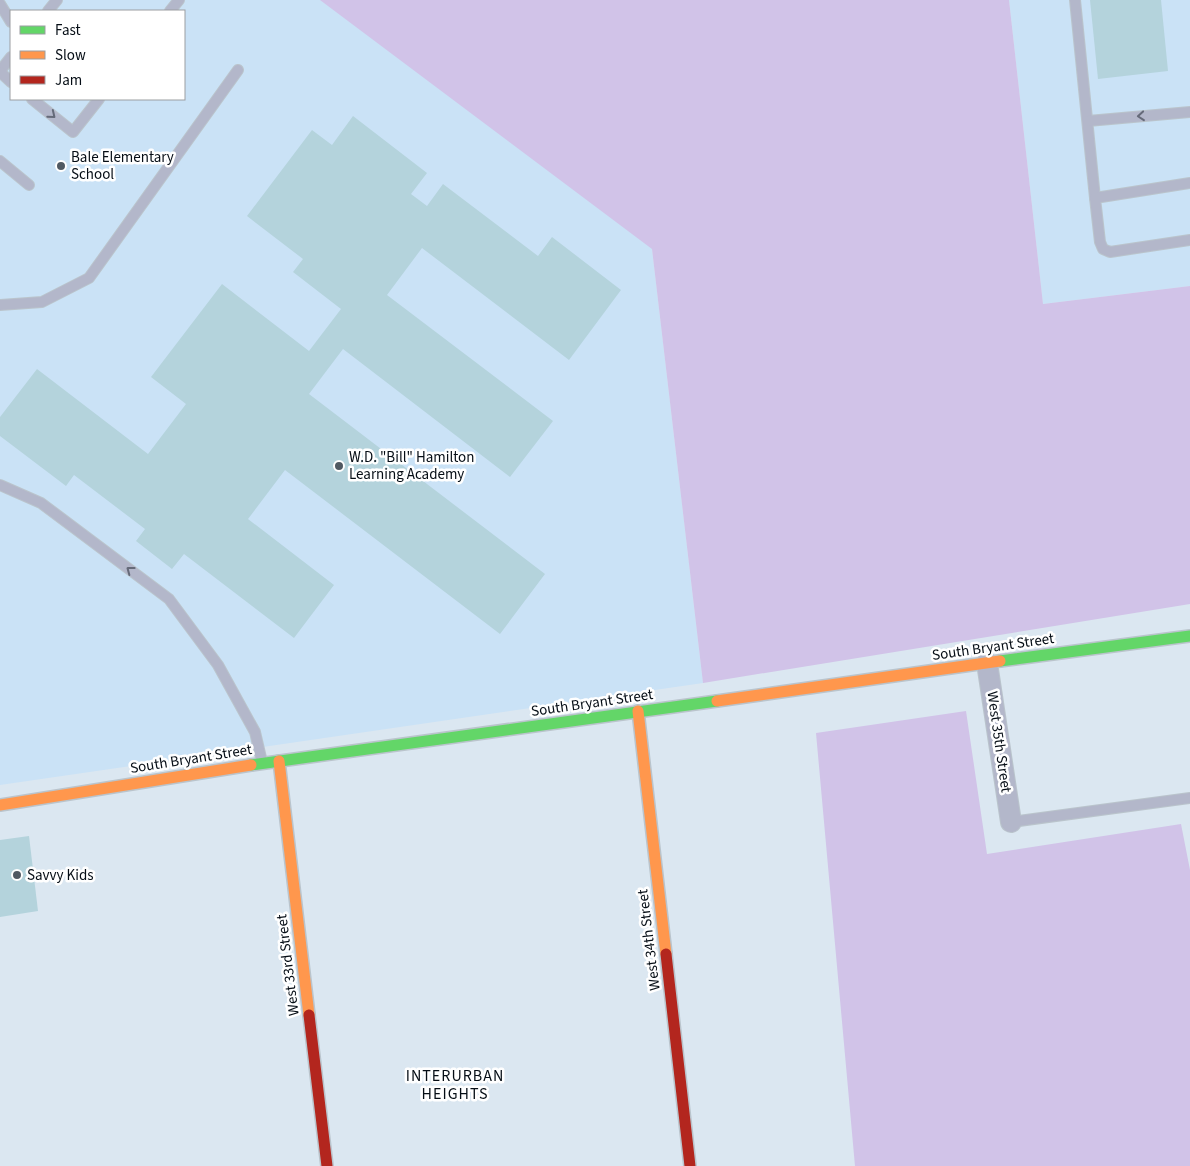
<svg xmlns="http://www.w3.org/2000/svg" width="1190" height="1166" font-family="'Source Sans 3',sans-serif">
<rect width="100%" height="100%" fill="#dbe7f1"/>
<g fill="#cae2f6" fill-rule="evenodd">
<path d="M0,0h806l-154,249 51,434 -703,102zM11,11h173v88h-173z"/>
<path d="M1009,0h181v286l-147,18z"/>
</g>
<g fill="#d1c3e8">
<path d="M320,0h689l34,304 147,-18v318l-487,79 -51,-434z"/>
<path d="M966,711l21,143 194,-30 9,46v296h-335l-39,-433z"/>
</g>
<g fill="#b4d3dc">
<path d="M1090,0h71l7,71 -70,8z"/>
<path d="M353,116l74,57 -16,21 16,12 16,-22 95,72 14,-19 69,53 -52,70 -147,-112 -35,47 166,126 -43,56 -167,-128 -34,45 236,180 -45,60 -215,-164 -37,49 86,66 -40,53 -110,-84 -12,15 -36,-28 9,-12 -71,-54 -8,11 -66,-50v-19l37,-48 111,85 38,-50 -35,-27 71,-93 87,67 32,-42 -48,-37 10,-13 -56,-43 65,-86 20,15z"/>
<path d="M29,836l9,75 -38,6v-77z"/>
</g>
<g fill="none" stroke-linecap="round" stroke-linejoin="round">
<defs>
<g id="lane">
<path d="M1075,0l20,198"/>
<path d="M0,4l11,18"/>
<path d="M48,11l9,-11"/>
<path d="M170,11l9,-11"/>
<path d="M0,71l11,-14"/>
<path d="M0,72l11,10"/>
<path d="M32,99l41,33 26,-33"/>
<path d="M1088,121l102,-9"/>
<path d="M0,161l29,24"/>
<path d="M1190,183l-95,15 5,44 3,7 7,3 80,-12"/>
<path d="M0,305l42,-3 47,-24 149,-208"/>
<path d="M0,485l41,18 128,96 49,66 37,67 7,30"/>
<path d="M1011,822l179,-24"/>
</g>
<path id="street" d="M987,663l24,159"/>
<g id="fast">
<path d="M1000,661l190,-25"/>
<path d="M251,765l466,-64"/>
</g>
<g id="slow">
<path d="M717,701l283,-40"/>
<path d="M638,711l28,243"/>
<path d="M279,761l30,254"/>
<path d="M0,805l251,-40"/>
</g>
<g id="jam">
<path d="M666,954l24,212"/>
<path d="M309,1015l18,151"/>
</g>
</defs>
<use href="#lane" stroke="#bac4cc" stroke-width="12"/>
<use href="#street" stroke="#bac4cc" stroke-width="22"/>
<use href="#fast" stroke="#bac4cc" stroke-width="14"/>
<use href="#slow" stroke="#bac4cc" stroke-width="14"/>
<use href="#jam" stroke="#bac4cc" stroke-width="14"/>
<use href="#lane" stroke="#b3b7ca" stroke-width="10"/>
<use href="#street" stroke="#b3b7ca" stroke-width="20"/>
<use href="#fast" stroke="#63d668" stroke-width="11"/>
<use href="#slow" stroke="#ff974d" stroke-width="11"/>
<use href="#jam" stroke="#b3261e" stroke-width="11"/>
</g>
<defs><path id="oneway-chevron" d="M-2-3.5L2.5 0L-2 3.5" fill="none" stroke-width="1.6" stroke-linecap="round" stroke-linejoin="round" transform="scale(1.25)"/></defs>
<g stroke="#656a79">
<use href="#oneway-chevron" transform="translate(52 115) rotate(39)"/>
<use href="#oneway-chevron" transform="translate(1141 116) rotate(175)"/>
<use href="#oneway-chevron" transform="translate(130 570) rotate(-143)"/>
</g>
<g fill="#505962" stroke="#fff" stroke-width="2">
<circle cx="61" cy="166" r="5"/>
<circle cx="339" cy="466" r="5"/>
<circle cx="17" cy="875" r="5"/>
</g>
<g text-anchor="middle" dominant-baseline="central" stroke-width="5" stroke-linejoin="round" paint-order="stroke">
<g font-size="15" fill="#050d15" stroke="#fff" text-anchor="start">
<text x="71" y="157">Bale Elementary<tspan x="71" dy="17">School</tspan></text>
<text x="349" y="457">W.D. "Bill" Hamilton<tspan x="349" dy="17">Learning Academy</tspan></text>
<text x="27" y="875">Savvy Kids</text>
</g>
<g font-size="15" fill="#050d15" stroke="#fff">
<text transform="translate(993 647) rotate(-8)">South Bryant Street</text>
<text transform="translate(592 703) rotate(-8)">South Bryant Street</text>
<text transform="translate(999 742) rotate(82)">West 35th Street</text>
<text transform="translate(191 759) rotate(-9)">South Bryant Street</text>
<text transform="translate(649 940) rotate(-97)">West 34th Street</text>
<text transform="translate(288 965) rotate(-97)">West 33rd Street</text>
</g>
<g font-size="16" letter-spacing="1" fill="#050d15" stroke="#fff">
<text x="455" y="1076">INTERURBAN<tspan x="455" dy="18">HEIGHTS</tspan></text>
</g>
</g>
<rect x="10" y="10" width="175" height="90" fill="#ffffff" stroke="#9b9ea1"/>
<rect x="20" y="26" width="25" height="8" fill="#63d668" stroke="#9b9ea1"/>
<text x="55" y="35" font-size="15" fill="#050d15">Fast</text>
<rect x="20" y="51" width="25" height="8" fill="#ff974d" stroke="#9b9ea1"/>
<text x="55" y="60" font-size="15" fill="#050d15">Slow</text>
<rect x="20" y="76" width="25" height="8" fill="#b3261e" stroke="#9b9ea1"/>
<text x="55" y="85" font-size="15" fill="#050d15">Jam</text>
</svg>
